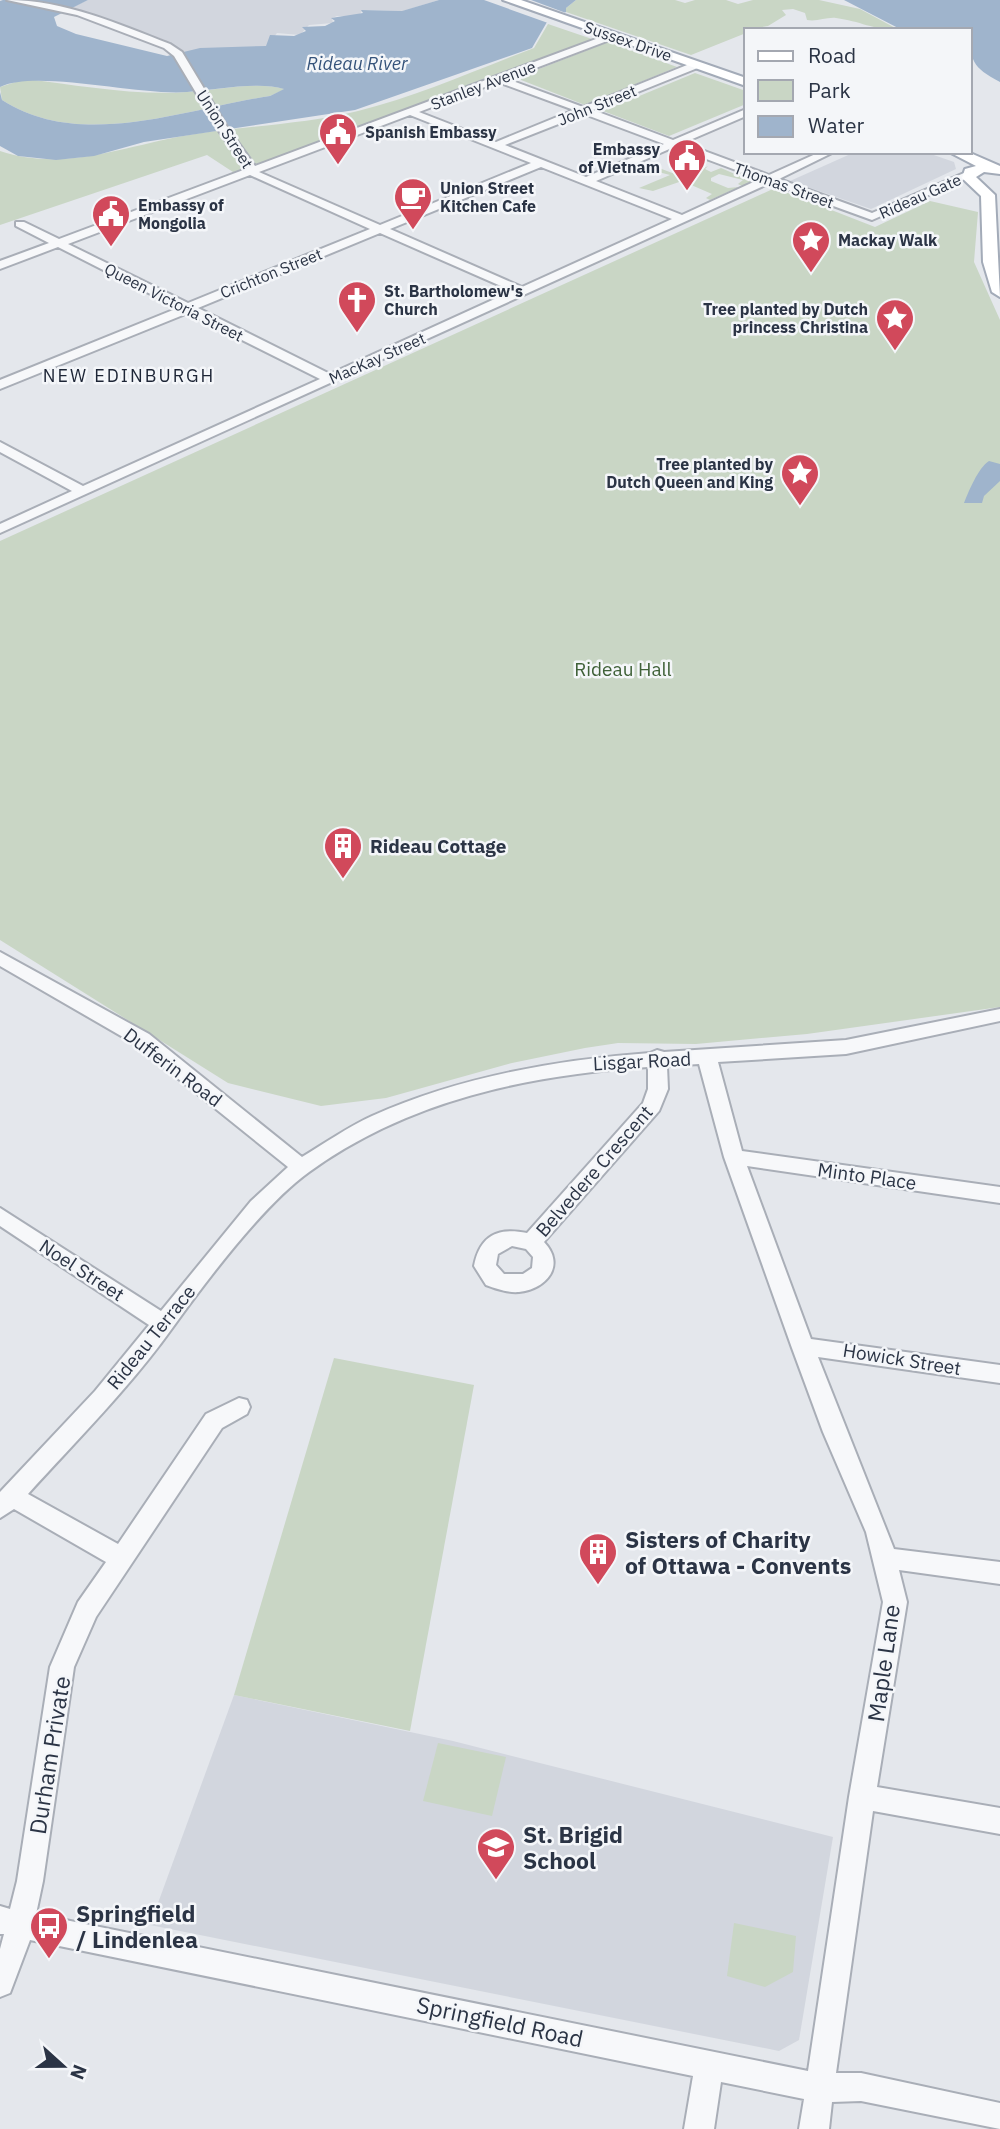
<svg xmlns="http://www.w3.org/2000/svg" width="1000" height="2129" font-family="'IBM Plex Sans',sans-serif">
<rect width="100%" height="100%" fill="#e4e7ec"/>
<g fill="#d2d6de">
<path d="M88,0h351l-36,11 -40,-1 -5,6h-21l-5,2 1,5 -24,2 -9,10 -23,-2 -10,13 -85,8 -17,-14 -95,-32z"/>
<path d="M855,152h70l29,10 2,7 -85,40 -81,-28z"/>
<path d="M234,1695l219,46 380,96 -34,203 -20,11 -629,-126z"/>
</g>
<g fill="#c9d6c5">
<path d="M576,0h99l10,3 10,-3h31l12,4 15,-4h66l41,9 39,21c-26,0 -39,-9 -63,-12 -10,-1 -19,4 -29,2l-2,-7 -12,-4 -11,1 4,5 -18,11 -22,4v3l-55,22 -125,-43v-4z"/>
<path d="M548,24l44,15 -356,135 -29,-19 -207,70v-74c62,21 122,-4 183,-15 58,-10 118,-11 175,-25 60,-15 118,-41 176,-63z"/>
<path d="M608,42l69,25 -92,38 -69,-27z"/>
<path d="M695,73l51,18v13l-77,32 -66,-25z"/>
<path d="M25,79c52,6 110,17 162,13 30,-2 69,-11 98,-3l-15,7c-85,13 -189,55 -268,4l-2,-13z"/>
<path d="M643,162l40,15 2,-2 -5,-4 11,4 17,-9 -3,3 6,3 10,-4 30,13 -9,5 -4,-2 5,-4 -24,-6 -8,4v3l17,7 11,-1 -29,13 -4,-2 6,-4 -30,-13 -29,10 -14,-3 31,-13 -35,-9z"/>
<path d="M775,188l100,39 55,-26 48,11 -4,50 26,58v687l-193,27 -111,10 -78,-1 -33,5 -73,15 -126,35 -65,8 -93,-23 -228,-143v-399z"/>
<path d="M334,1358l140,27 -64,346 -176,-36z"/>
<path d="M438,1743l68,14 -14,59 -69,-15z"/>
<path d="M734,1923l62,13 -3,36 -28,15 -38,-11z"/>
</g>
<g fill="#9fb4cc">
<path d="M3,0h85l-34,17 3,9 19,8 91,22 33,-8 66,-2 4,-11 24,1 12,-5 -4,-4 23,-1 10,-5 -4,-3 32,-5 -2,-3 41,1 37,-11h137l-10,8v4l-19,10 -15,26 -177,62 -211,32 -50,14 -38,4 -38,-4 -18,-10v-54l2,8c79,51 183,9 268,-4l14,-7c-25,-8 -70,1 -97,3 -48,4 -151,-23 -187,-5v-86z"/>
<path d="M844,0h156v82c-28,-15 -30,-21 -30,-52h-68z"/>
<path d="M989,461l11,3v17l-16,15 -2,7h-18c5,-12 14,-35 25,-42z"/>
</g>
<path fill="#e4e7ec" d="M484,0h47l35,13 -18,10z"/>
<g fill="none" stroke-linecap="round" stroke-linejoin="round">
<defs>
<g id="minor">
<path d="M7,0c58,0 111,24 163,44l12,8 47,78 26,36 357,-133 3,5 -108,41 76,28 109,-44h8v4l-107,43 80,30 73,-31v7l-63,27 86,32 51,-23h14l-55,27 93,34 92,-40 10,2 -102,45 -102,-37 -770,350v-9l72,-33 -72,-39v-10l83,44 237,-107 -132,-66 -188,76v-9l178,-72 -120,-61 -58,22v-8l49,-18 -33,-17v-4h8l35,17 187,-70 -27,-38 -45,-75 -10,-8 -87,-33zM498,82l76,28 -78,32 -77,-30zM584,114l80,30 -78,33 -81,-32zM410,115l121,48 -151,62 -121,-53zM674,147l86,32 -78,36 -86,-34zM541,167l131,52 -150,68 -132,-58zM250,175l120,54 -182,74 -120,-59zM380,233l132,58 -182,83 -132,-66z"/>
<path d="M0,952l149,82 153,123c23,-14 46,-30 70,-41 87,-39 183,-56 278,-63l7,-3 7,2 182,-12 154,-31v12l-154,33 -128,8 24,89 258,36v16l-253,-37 64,173 189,26v18l-182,-26 76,192 106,13v22l-101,-14 8,32 -30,185 123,21v26l-127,-23 -37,262h25l139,30v26l-139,-28 -29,1 -3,27h-30l5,-30 -83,-17 -7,47h-30l9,-53 -663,-136 -20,53 -10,4v-48l4,-15h-4v-28l10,3 7,-28 33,-214 28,-65 28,-40 -92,-53 -14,9v-26l95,-101 54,-66 -149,-99v-18l161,103 90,-110 37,-34 -153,-123 -135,-78zM699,1064l25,93 68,191 31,84 43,100 17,70 -34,195 -41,274 -772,-157 7,-33 31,-214 22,-50 126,-189 25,-14 3,-7 -3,-7 -8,-2 -33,16 -88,130 -90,-50c49,-54 103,-108 145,-167 34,-47 90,-122 136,-155 99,-72 219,-97 339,-105v22l-5,14 -116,130c-29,-6 -47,2 -53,33l12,19c11,4 22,8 33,7 28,-3 47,-27 25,-50l115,-131 9,-22 -1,-23zM512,1246l14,3 7,8 -1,11 -9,6h-19l-8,-9 2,-11z"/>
</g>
<g id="major">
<path d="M503,0h18l225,78v8z"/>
<path d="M949,152h19l32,14v8l-16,-2 -8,5 19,18 5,102 -8,-5 -9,-30 -2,-66 -19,-18 3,-9 11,-3z"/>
</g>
</defs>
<use href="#minor" stroke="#a9aeb7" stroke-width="4"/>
<use href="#major" stroke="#a3abb8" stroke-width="4"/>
<use href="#minor" fill="#f7f8fa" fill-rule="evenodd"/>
<use href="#major" fill="#fff" fill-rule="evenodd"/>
</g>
<defs>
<symbol id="civic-pin" viewBox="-11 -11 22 30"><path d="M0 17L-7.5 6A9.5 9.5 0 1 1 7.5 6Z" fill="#d1495b" stroke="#f4f6f9"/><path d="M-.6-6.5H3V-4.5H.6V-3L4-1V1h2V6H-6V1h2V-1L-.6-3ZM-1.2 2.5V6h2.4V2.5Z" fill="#fff"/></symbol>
<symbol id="cafe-pin" viewBox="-11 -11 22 30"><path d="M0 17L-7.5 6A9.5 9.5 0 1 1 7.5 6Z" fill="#d1495b" stroke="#f4f6f9"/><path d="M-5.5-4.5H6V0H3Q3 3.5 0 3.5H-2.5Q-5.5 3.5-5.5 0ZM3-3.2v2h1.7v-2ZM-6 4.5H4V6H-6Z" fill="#fff"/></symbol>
<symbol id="sight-pin" viewBox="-11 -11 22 30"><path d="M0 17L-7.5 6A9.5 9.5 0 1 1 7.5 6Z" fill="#d1495b" stroke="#f4f6f9"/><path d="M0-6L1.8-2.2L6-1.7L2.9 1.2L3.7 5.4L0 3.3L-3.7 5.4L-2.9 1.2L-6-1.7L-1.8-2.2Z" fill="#fff"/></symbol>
<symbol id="church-pin" viewBox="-11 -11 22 30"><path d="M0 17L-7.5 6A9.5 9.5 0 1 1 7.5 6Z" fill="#d1495b" stroke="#f4f6f9"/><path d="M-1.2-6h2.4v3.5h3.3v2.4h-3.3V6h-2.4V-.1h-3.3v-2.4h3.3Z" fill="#fff"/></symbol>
<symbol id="building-pin" viewBox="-11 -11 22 30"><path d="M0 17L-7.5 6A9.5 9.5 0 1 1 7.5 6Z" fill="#d1495b" stroke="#f4f6f9"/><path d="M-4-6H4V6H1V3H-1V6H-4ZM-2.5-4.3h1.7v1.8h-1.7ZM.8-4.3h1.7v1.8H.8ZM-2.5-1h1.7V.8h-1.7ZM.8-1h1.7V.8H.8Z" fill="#fff"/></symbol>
<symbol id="school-pin" viewBox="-11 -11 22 30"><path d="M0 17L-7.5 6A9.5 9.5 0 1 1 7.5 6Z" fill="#d1495b" stroke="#f4f6f9"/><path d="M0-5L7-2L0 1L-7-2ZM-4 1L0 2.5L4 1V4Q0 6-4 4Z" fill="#fff"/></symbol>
<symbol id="bus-pin" viewBox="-11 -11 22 30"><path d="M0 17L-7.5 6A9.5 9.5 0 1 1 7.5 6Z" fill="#d1495b" stroke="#f4f6f9"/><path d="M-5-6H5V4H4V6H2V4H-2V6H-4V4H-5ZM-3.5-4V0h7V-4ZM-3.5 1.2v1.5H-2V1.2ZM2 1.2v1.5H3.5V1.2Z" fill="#fff"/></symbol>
</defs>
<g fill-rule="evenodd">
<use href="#civic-pin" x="316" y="110" width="44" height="60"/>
<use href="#civic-pin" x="665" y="136" width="44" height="60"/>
<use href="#cafe-pin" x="391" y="175" width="44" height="60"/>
<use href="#civic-pin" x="89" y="192" width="44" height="60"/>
<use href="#sight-pin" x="789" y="218" width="44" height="60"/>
<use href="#church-pin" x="335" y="278" width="44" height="60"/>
<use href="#sight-pin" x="873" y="296" width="44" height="60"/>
<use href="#sight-pin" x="778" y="451" width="44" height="60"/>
<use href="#building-pin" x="321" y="824" width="44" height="60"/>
<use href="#building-pin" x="576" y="1530" width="44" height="60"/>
<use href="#school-pin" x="474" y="1825" width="44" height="60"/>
<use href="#bus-pin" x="27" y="1904" width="44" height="60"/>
</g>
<g text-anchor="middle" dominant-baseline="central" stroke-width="5" stroke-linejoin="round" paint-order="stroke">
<g font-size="16" fill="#2b3445" stroke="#f4f6f9">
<text transform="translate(628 41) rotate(19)">Sussex Drive</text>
<text transform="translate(483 85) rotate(-21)">Stanley Avenue</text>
<text transform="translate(597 105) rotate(-22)">John Street</text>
<text transform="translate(225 129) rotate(57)">Union Street</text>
<text transform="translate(784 185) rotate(20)">Thomas Street</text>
<text transform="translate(920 196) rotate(-24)">Rideau Gate</text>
<text transform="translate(271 273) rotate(-22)">Crichton Street</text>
<text transform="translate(174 302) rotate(27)">Queen Victoria Street</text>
<text transform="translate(377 358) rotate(-24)">MacKay Street</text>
</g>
<g font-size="16" font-weight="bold" fill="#2b3445" stroke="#f4f6f9" text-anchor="start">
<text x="365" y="132">Spanish Embassy</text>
<text x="660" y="149" text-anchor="end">Embassy<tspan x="660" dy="18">of Vietnam</tspan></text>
<text x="440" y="188">Union Street<tspan x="440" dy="18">Kitchen Cafe</tspan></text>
<text x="138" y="205">Embassy of<tspan x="138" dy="18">Mongolia</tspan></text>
<text x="838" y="240">Mackay Walk</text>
<text x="384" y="291">St. Bartholomew's<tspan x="384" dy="18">Church</tspan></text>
<text x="868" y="309" text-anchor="end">Tree planted by Dutch<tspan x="868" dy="18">princess Christina</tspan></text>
<text x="773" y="464" text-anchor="end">Tree planted by<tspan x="773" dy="18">Dutch Queen and King</tspan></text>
</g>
<g font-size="18" font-style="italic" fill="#34527a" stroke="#f4f6f9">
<text x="357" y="63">Rideau River</text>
</g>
<g font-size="18" letter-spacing="2" fill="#1d2536" stroke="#f4f6f9">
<text x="129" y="375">NEW EDINBURGH</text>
</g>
<g font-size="19" fill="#3f6138" stroke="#f4f6f9">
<text x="623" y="669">Rideau Hall</text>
</g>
<g font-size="19" font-weight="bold" fill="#2b3445" stroke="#f4f6f9" text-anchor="start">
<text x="370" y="846">Rideau Cottage</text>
</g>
<g font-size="19" fill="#2b3445" stroke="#f4f6f9">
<text transform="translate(642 1061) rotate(-3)">Lisgar Road</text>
<text transform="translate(173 1067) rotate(37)">Dufferin Road</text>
<text transform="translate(594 1171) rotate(-49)">Belvedere Crescent</text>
<text transform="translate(867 1176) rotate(8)">Minto Place</text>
<text transform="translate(82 1270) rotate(33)">Noel Street</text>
<text transform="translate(151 1337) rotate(-51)">Rideau Terrace</text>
<text transform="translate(902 1359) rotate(9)">Howick Street</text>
</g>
<g font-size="23" font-weight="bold" fill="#2b3445" stroke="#f4f6f9" text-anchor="start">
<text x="625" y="1539">Sisters of Charity<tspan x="625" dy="26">of Ottawa - Convents</tspan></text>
<text x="523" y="1834">St. Brigid<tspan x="523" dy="26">School</tspan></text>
<text x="76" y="1913">Springfield<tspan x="76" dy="26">/ Lindenlea</tspan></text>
</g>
<g font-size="23" fill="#2b3445" stroke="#f4f6f9">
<text transform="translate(883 1663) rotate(-82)">Maple Lane</text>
<text transform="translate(49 1755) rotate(-81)">Durham Private</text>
<text transform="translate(500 2021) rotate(12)">Springfield Road</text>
</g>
</g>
<rect x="744" y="28" width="228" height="126" fill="#f4f6f9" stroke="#a4a8b1" stroke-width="2"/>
<rect x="758" y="51" width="35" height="10" fill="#ffffff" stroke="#a4a8b1" stroke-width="2"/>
<text x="808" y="63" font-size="21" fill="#2b3445">Road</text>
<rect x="758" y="80" width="35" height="21" fill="#c9d6c5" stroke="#a4a8b1" stroke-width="2"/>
<text x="808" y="98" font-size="21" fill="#2b3445">Park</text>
<rect x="758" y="116" width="35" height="21" fill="#9fb4cc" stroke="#a4a8b1" stroke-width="2"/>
<text x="808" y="133" font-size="21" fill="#2b3445">Water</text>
<g transform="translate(63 2066) rotate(111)" stroke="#f4f6f9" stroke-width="5" paint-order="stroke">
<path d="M0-5L12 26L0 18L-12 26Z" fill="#2b3445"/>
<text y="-10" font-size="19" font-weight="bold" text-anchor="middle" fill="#2b3445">N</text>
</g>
</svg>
